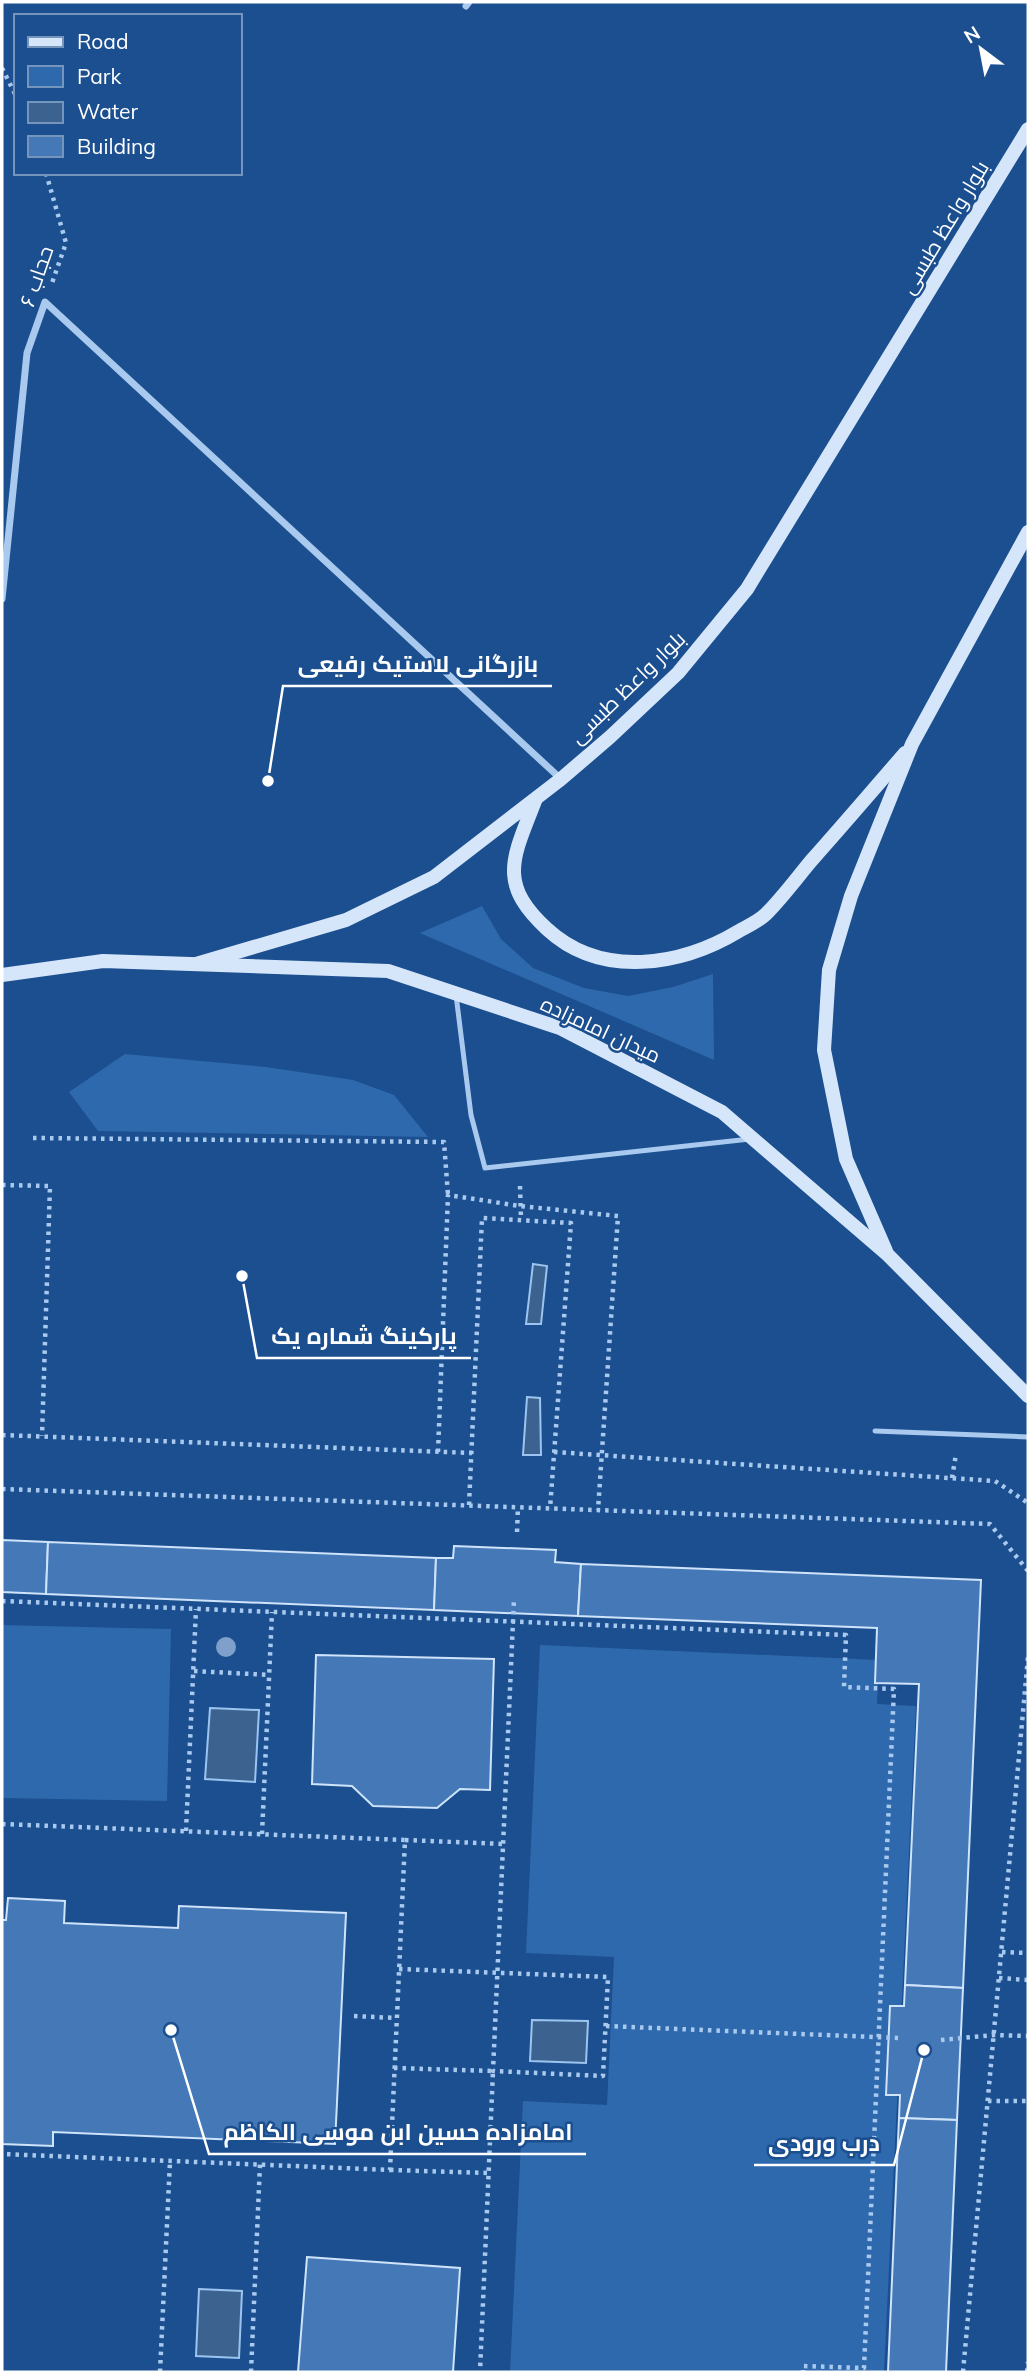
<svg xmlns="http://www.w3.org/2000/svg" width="1030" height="2374" font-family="Mulish,Cairo,sans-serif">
<rect width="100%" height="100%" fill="#1b4f8f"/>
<g fill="#2e69ad">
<path d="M482,906l19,33 32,29 51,20 44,8 45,-9 40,-13 1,86 -294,-127z"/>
<path d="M125,1054l141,13 87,13 41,15 34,42 -330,-6 -29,-39z"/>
<path d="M2,1625l169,4 -4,172 -165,-3z"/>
<path d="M540,1645l339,15 -2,44 39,2 -32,666h-374l13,-271 84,4 7,-148 -88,-4z"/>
</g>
<g fill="#3c6290" stroke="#9cc4f0" stroke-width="2">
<path d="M533,1264l14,2 -6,58h-15z"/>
<path d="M527,1397l13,1 1,57h-18z"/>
<path d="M210,1708l49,2 -4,72 -50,-3z"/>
<path d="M532,2020l56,1 -2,42 -56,-2z"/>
<path d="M199,2289l43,2 -3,67 -43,-2z"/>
</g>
<g fill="#4478b7" stroke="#cfe3fa" stroke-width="2">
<path d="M2,1540l46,2 -2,52 -44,-2z"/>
<path d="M48,1542l388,16 -2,52 -388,-16z"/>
<path d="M454,1546l102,4 -1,12 26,2 -3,52 -144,-6 2,-52h17z"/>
<path d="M581,1564l400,16 -18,408 -58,-3 14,-301 -44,-1 2,-55 -299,-12z"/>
<path d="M316,1655l178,4 -4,131 -30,-1 -23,19 -64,-2 -21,-20 -40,-2z"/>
<path d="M8,1898l57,3 -1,22 114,5 1,-22 167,7 -11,231 -282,-12v14l-51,-2v-224h4z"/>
<path d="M905,1985l58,3 -6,132 -58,-2 1,-23h-14l4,-89h14z"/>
<path d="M899,2118l58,2 -11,252h-58z"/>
<path d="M307,2257l153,11 -7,104h-155z"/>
</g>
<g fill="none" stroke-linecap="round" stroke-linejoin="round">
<g stroke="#a9c9ee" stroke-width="4.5" stroke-dasharray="3.5 5" stroke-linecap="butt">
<path d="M2,68l14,28"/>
<path d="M46,173l20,70 -14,40"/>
<path d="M33,1138l411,4 4,53"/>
<path d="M2,1185l48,1 -8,250"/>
<path d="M520,1186l1,34"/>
<path d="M2,1435l470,18"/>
<path d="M438,1452l10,-257 72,11 98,10 -20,294"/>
<path d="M554,1452l441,29 33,22"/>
<path d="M952,1478l4,-24"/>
<path d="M2,1489l988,35 38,47"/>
<path d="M469,1505l13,-287 89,5 -21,286"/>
<path d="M517,1532l1,-25"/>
<path d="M2,1601l844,34 -2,52 50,2 -30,679 -61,-2v6"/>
<path d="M194,1671l76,4"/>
<path d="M2,1824l403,16 -15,330 -388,-16"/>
<path d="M186,1831l10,-222"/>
<path d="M262,1834l10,-222"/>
<path d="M405,1840l98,4"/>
<path d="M1002,1952l26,1"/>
<path d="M399,1969l209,8 -5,99 -110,-5 21,-472"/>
<path d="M999,1978l29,2"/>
<path d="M354,2016l42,2"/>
<path d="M606,2026l292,12"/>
<path d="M941,2040l53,-5 34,1"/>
<path d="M394,2068l99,3 -13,301"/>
<path d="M988,2101h40"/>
<path d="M390,2170l99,3"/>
<path d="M160,2372l10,-211"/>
<path d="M251,2372l9,-208"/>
<path d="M963,2372l65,-715"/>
<path d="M1027,2372l1,-10"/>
</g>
<g stroke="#a9c9ee" stroke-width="5">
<path d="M456,995l15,120 14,53 265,-29"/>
<path d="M875,1431l153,6"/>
</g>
<g stroke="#a9c9ee" stroke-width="7">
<path d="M466,6l3,-4"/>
<path d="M2,599l25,-246 18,-51 516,477"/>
</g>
<g stroke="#d6e6fa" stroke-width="14">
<path d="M535,801c-22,57 -38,82 12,128 54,50 134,37 192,2 9,-5 20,-10 27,-17 16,-16 30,-35 45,-53 32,-36 63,-72 94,-108"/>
<path d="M196,964l150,-44 88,-43 127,-98 49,-42 68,-64 69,-84 281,-460"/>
<path d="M2,975l101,-14 285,10 172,57 162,84 166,143 140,141"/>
<path d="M886,1251l-40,-92 -22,-109 5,-80 22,-74 61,-152 116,-212"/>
</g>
</g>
<circle fill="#7ea0ca" cx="226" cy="1647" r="10"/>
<g text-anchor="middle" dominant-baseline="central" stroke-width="5" stroke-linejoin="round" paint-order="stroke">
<g font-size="21" fill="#fff" stroke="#1b4f8f">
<text transform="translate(944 227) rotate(-59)">بلوار واعظ طبسی</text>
<text transform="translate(36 276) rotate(-71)">حجاب ۶</text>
<text transform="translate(627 687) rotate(-44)">بلوار واعظ طبسی</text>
<text transform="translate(601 1029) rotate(25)">میدان امامزاده</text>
</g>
</g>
<path fill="none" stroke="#fff" stroke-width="2.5" d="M268 781L283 686H552M242 1276L257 1358H471M171 2030L209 2154H586M924 2050L894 2165H754"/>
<g fill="#fff" stroke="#1b4f8f" stroke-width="2.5">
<circle cx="268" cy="781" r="7"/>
<circle cx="242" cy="1276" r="7"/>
<circle cx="171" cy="2030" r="7"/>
<circle cx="924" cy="2050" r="7"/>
</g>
<g font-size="23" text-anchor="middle" font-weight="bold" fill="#fff" stroke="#1b4f8f" stroke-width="5" stroke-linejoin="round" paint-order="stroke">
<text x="418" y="672">بازرگانی لاستیک رفیعی</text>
<text x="364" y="1344">پارکینگ شماره یک</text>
<text x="398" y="2140">امامزاده حسین ابن موسی الکاظم</text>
<text x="824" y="2151">درب ورودی</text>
</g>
<rect width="1030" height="2374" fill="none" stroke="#ffffff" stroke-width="7"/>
<rect x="14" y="14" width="228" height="161" fill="#1b4f8f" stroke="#7695bc" stroke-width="2"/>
<rect x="28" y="37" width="35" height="10" fill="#d6e6fa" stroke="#7695bc" stroke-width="2"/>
<text x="77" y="49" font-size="21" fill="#ffffff">Road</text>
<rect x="28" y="66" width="35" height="21" fill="#2e69ad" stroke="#7695bc" stroke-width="2"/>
<text x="77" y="84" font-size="21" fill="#ffffff">Park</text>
<rect x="28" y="102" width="35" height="21" fill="#3c6290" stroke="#7695bc" stroke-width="2"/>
<text x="77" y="119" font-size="21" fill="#ffffff">Water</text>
<rect x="28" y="136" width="35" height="21" fill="#4478b7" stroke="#7695bc" stroke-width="2"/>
<text x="77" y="154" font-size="21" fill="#ffffff">Building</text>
<g transform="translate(981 49) rotate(328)" stroke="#1b4f8f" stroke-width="5" paint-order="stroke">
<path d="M0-5L12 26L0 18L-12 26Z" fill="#ffffff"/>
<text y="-10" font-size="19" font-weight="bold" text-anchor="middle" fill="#ffffff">N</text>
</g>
</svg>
